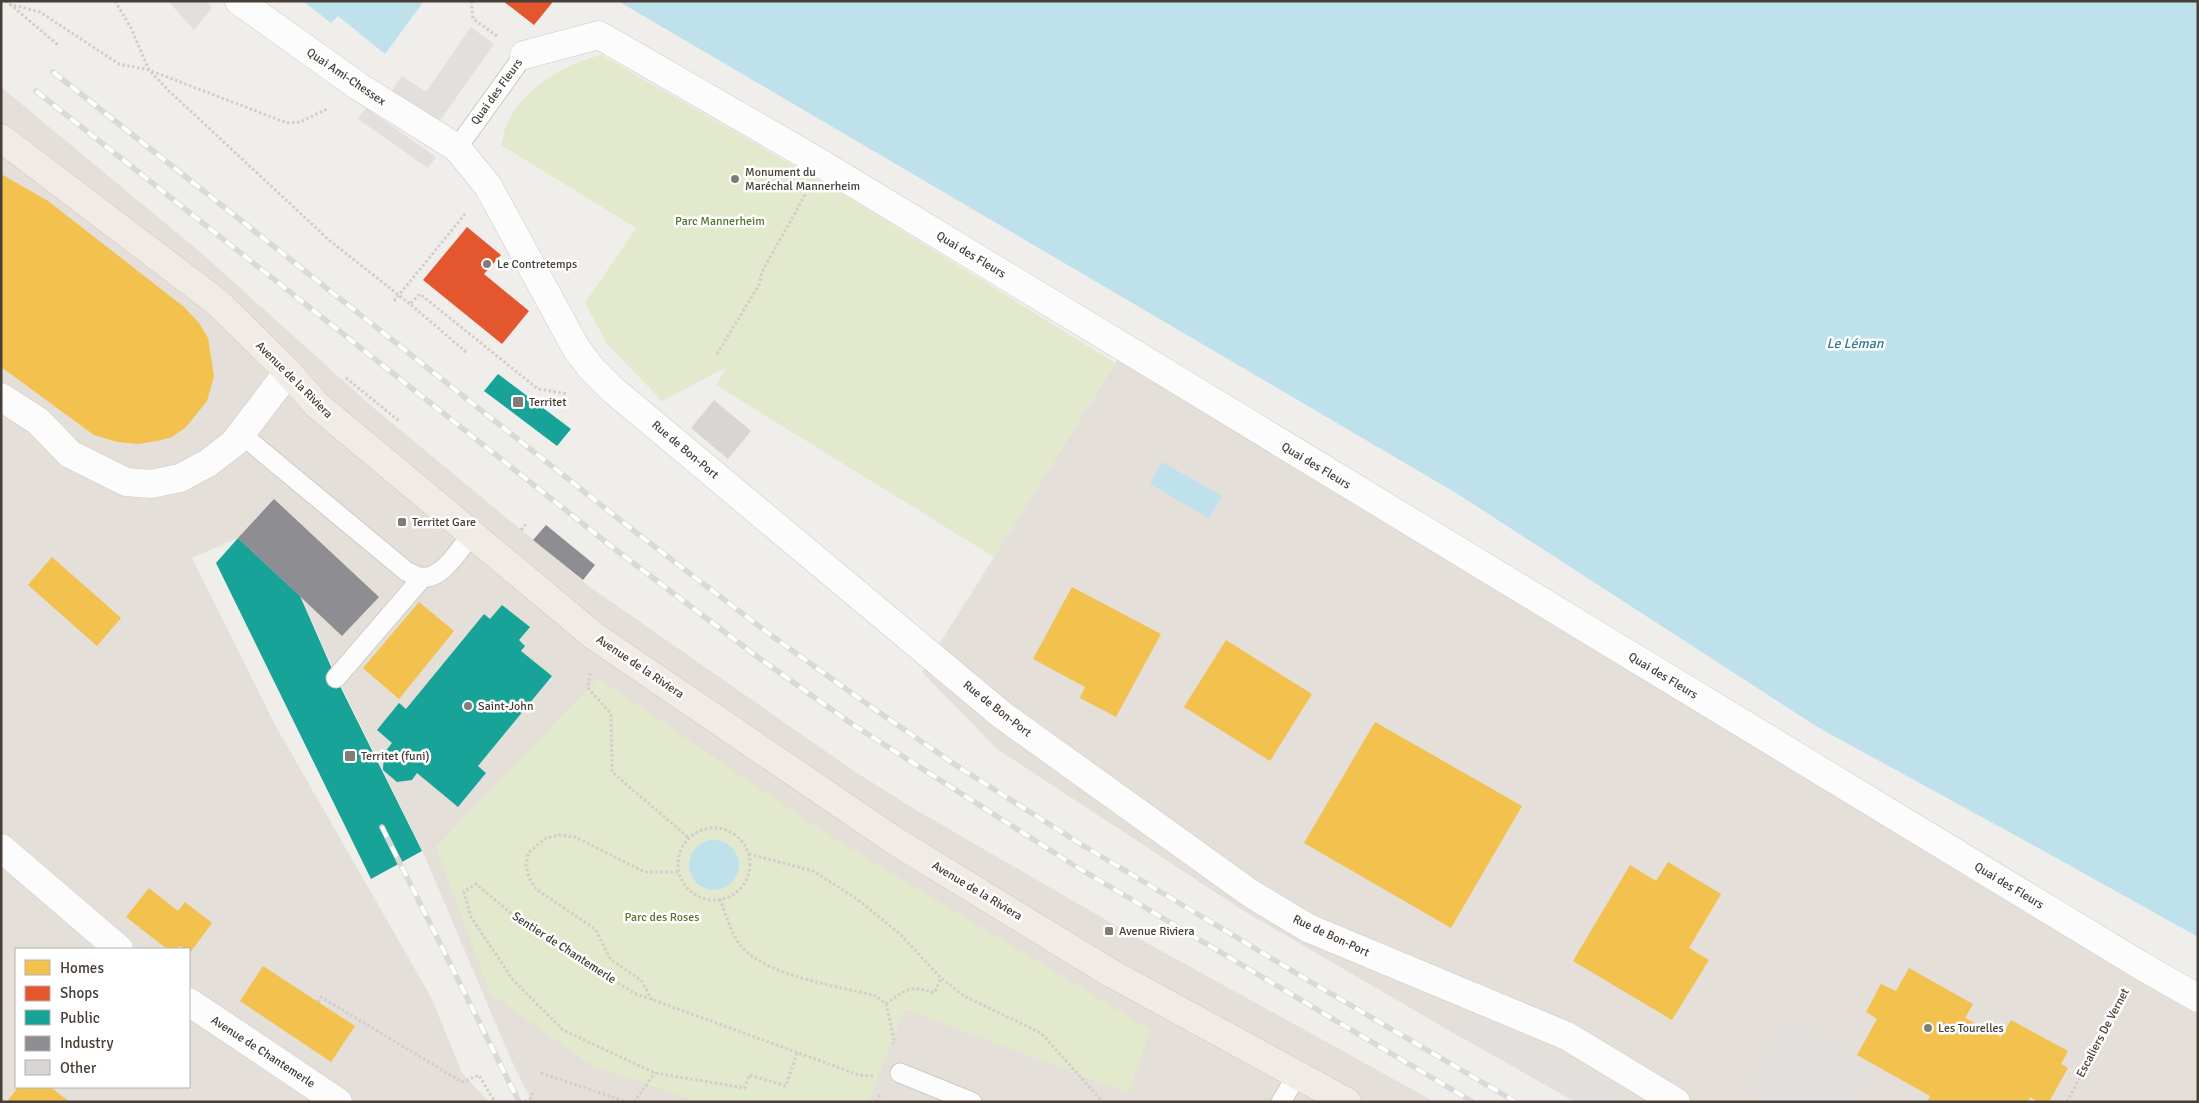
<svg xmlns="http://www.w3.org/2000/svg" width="2199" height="1103" font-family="Signika,sans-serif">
<rect width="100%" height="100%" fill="#f0eeeb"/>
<g fill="#e4dfd8" fill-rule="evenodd">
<path d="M1,87l199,165 169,152 221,183 264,184 62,39 197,114 322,178h-903l-23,-47 -86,-203 -87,-177 -36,-79 -62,-58 -46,20 83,167 156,272 31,76 27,29h-488zM16,949h173v138h-173z"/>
<path d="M1124,349l1074,649v104h-622l-126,-71 -203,-118 -250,-164 -75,-77z"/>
</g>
<g fill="#e2e9cc">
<path d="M601,55l237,136 277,172 -121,194 -278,-172 11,-18 -65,34 -55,-57 -22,-41 51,-75 -135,-83c2,-7 3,-16 7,-23 17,-35 57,-58 93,-67z"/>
<path d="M598,678l221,151 332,201 -23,63 -223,-84 -37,93h-170l-106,-36 -102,-73 -54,-146z"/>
</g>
<g fill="#e2dfdc">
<path d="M168,1h39l5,7 -18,22z"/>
<path d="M471,27l23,17 -57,81 -46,-33 11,-16 24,16z"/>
<path d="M366,108l70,49 -8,11 -70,-49z"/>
<path d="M1470,1011l171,91h-65l-126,-71z"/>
<path d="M1785,1018l89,48 -20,36h-94l-16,-9z"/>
</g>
<g fill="#bee1ec">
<path d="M303,1h121l-39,53 -47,-38 -7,7z"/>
<path d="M618,1h1580v936l-176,-98 -203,-111 -363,-235z"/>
<path d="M1162,462l60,34 -13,22 -59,-34z"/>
<circle cx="714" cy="865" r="25"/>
</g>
<g fill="#f2c14e">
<path d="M1,174l47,27 136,106 15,16 9,15 6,38 -7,25 -21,26 -14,10 -15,4 -19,3 -21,-2 -23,-7 -93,-68z"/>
<path d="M52,557l69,61 -24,28 -69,-61z"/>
<path d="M1072,587l89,47 -45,83 -36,-19 5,-11 -52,-28z"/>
<path d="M419,602l35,29 -55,68 -36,-31z"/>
<path d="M1226,640l86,54 -42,67 -86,-54z"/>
<path d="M1375,722l147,84 -71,122 -147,-85z"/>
<path d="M1668,862l53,32 -32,54 20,12 -37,60 -99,-59 57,-96 26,16z"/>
<path d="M149,888l29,23 7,-9 27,21 -23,31v-5h-4l-5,-3 -2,3h-11l-41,-32z"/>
<path d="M263,966l92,60 -24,36 -91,-61z"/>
<path d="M1909,968l64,36 -8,14 36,19 10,-17 57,31 -7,13 7,4 -19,34h-11l-8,-5 -2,5h-101l3,-6 -73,-41 20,-36 -11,-7 15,-28 15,7z"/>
<path d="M18,1087h32l20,15h-63z"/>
</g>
<g fill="#e4572e">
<path d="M503,1h47l2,2 -18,22z"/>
<path d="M467,227l34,28 -17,19 45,37 -27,33 -79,-64z"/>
</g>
<g fill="#17a398">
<path d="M498,374l73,55 -14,17 -73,-55z"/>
<path d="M238,538l62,58 36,82 86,173 -51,28 -155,-316z"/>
<path d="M502,605l28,22 -11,13 6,6 -4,5 31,25 -74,90 8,7 -28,34 -41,-34 -5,7 -15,2 -14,-12 1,-17 8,-10 -15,-13 22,-27 7,6 78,-95 6,5z"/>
</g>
<g fill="#8d8d92">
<path d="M274,499l105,98 -37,39 -104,-98z"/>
<path d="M546,525l49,40 -12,15 -50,-40z"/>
</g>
<path fill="#d8d5d2" d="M714,400l37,31 -23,28 -37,-31z"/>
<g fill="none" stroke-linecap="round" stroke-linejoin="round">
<defs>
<g id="lane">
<path d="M457,148l67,-93"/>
<path d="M241,434l165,137c4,2 10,6 15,6 20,4 39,-28 50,-42"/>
<path d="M336,678l86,-100"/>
<path d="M900,1073l72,29"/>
<path d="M1281,1102l16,-27"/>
</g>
<g id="street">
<path d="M239,1l119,85 99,62 31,38 88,162 15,20 22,22 389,325 248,178 58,35 259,108 109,66"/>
<path d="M524,55l75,-20 223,129 1318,801 58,33"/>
<path d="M1,397l37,24 32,33 56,28 25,2 29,-6 28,-15 26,-20 54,-71"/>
<path d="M1,848l118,101"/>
<path d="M189,1002l149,100"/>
</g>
<path id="primary" d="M1,138l216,164 71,70 29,33 277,231 301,205 214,131 238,130"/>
</defs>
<use href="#lane" stroke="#cdcac7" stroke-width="21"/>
<use href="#street" stroke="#cdcac7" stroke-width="29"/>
<use href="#primary" stroke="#d1c6ba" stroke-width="29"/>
<g stroke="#d1cdcb" stroke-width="3" stroke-dasharray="2.5 2.5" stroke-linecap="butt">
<path d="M6,1l52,44"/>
<path d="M115,1l16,27 18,42 20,21 160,149 81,64"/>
<path d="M471,1l2,18 24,17"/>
<path d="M9,4l31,8 79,52 30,6 138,53 13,-1 29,-14"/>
<path d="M394,301l71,-87"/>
<path d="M466,352l-56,-48 10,-10 118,95 30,5"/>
<path d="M717,354l42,-69 3,-13 44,-79"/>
<path d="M346,378l52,42h3"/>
<path d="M521,530l5,-6"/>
<path d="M590,673l-2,15 23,26 1,58 77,66"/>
<circle cx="714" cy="864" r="36"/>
<path d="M749,854l64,17 44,28 43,35 41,44 23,18 77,37 62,69"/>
<path d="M720,899c6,16 11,36 23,49 27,29 95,38 133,48l10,8 8,35 -1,5"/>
<path d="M652,1000l-11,-20 -30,-20 -16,-31 -59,-40 -7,-11 -3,-13 2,-12 18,-15 14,-3 15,2 70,35h33"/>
<path d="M318,1002l3,-5 141,85 17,-7 12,21 5,6"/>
<path d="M886,1004c18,-14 26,-20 48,-11l7,-15"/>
<path d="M797,1053l-11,33 -37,-11 -4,13 -90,-15 -92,-43 -50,-50 -42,-63 -7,-25 12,-8 49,41 109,68 225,82 14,1"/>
<path d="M541,1073l86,29"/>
<path d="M525,1102l5,-3 4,-9"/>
<path d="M634,1102l21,-29"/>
<path d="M877,1102l3,-8"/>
<path d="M2067,1102l57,-108"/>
</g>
<use href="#lane" stroke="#fdfcfc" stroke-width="19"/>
<use href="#street" stroke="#fdfcfc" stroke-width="28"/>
<use href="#primary" stroke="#f0ebe4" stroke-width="28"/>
<defs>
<g id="rail">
<path d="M53,72l581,459 142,108 91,65 93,64 124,78 227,136 205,120"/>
<path d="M36,91l580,459 143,108 93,66 223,142 398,236"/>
<path d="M382,827l137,275"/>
</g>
</defs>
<use href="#rail" stroke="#d9d9d8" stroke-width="5.5"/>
<use href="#rail" stroke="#fff" stroke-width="4" stroke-dasharray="11" stroke-linecap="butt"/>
</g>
<g fill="#827c76" stroke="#fff" stroke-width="2">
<circle cx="735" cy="179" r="5"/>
<circle cx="487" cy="264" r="5"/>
<rect x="512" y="396" width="12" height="12" rx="2.5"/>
<rect x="397" y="517" width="10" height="10" rx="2.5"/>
<circle cx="468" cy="706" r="5"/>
<rect x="344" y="750" width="12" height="12" rx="2.5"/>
<rect x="1104" y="926" width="10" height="10" rx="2.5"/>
<circle cx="1928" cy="1028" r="5"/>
</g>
<g text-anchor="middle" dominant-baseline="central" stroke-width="5" stroke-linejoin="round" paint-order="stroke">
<g font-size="12" fill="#463e37" stroke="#fff">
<text transform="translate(346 77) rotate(34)">Quai Ami-Chessex</text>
<text transform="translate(497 92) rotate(-54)">Quai des Fleurs</text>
<text transform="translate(971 255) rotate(31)">Quai des Fleurs</text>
<text transform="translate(294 380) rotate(45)">Avenue de la Riviera</text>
<text transform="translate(685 450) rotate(40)">Rue de Bon-Port</text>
<text transform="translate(1316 466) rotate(31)">Quai des Fleurs</text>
<text transform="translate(640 667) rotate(34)">Avenue de la Riviera</text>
<text transform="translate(1663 676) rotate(31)">Quai des Fleurs</text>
<text transform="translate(997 709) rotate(38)">Rue de Bon-Port</text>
<text transform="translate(2009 886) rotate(31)">Quai des Fleurs</text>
<text transform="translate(977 891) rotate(31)">Avenue de la Riviera</text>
<text transform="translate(1331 936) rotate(25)">Rue de Bon-Port</text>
<text transform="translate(564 948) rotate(33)">Sentier de Chantemerle</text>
<text transform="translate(2103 1033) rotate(-62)">Escaliers De Vernet</text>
<text transform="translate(263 1052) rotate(33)">Avenue de Chantemerle</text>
</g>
<g font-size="12" fill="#463e37" stroke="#fff" text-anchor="start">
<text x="745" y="172">Monument du<tspan x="745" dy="14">Maréchal Mannerheim</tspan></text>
<text x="497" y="264">Le Contretemps</text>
<text x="529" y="402">Territet</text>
<text x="412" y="522">Territet Gare</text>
<text x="478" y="706">Saint-John</text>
<text x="361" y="756">Territet (funi)</text>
<text x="1119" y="931">Avenue Riviera</text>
<text x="1938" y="1028">Les Tourelles</text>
</g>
<g font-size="12" fill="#54742e" stroke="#fff">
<text x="720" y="221">Parc Mannerheim</text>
<text x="662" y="917">Parc des Roses</text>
</g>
<g font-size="14" font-style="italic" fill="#317b94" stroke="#fff">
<text x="1855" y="343">Le Léman</text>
</g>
</g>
<rect width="2199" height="1103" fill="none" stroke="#463e37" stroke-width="5"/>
<rect x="15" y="948" width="175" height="140" fill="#ffffff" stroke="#b5b2af"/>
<rect x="25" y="960" width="25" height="15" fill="#f2c14e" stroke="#b5b2af"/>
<text x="60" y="973" font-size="15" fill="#463e37">Homes</text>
<rect x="25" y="986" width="25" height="15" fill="#e4572e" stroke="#b5b2af"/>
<text x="60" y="998" font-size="15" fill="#463e37">Shops</text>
<rect x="25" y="1010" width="25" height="15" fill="#17a398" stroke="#b5b2af"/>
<text x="60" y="1023" font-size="15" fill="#463e37">Public</text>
<rect x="25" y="1036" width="25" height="15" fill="#8d8d92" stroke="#b5b2af"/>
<text x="60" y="1048" font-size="15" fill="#463e37">Industry</text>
<rect x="25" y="1060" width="25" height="15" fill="#d8d5d2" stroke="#b5b2af"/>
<text x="60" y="1073" font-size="15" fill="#463e37">Other</text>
</svg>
